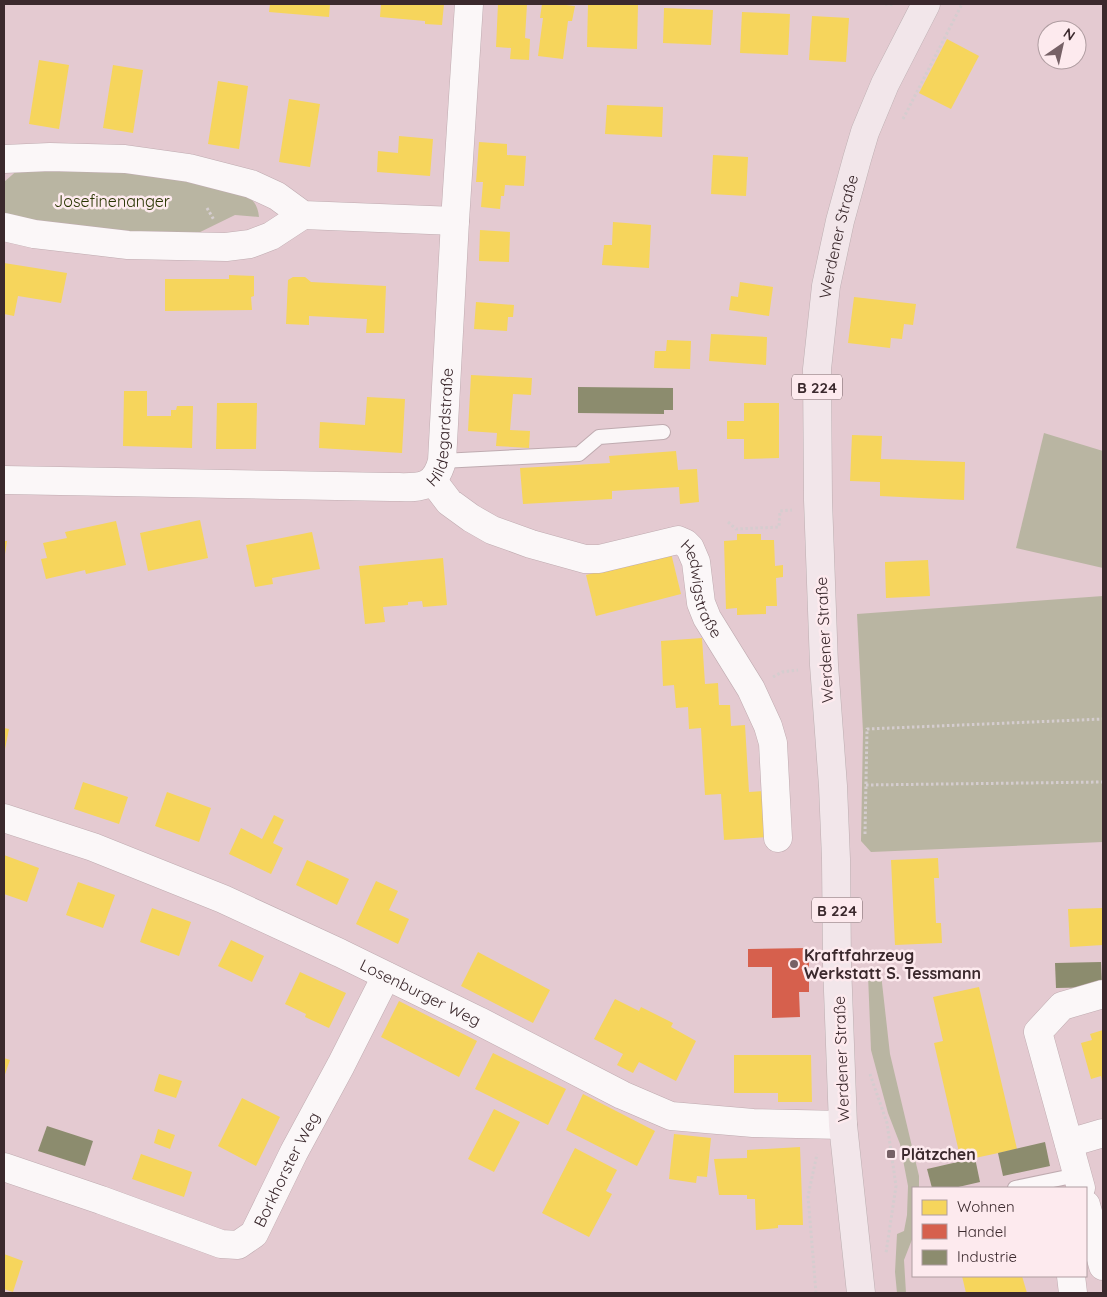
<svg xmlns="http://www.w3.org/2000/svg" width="1107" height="1297" font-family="Quicksand,sans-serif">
<rect width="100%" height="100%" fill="#e4cad1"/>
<g fill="#b9b5a2">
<path d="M20,168l81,2 66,7 79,17c8,7 12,12 13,23l-24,-2 -43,21 -121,-7 -67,-13v-34z"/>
<path d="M1044,433l59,18v117l-87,-20z"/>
<path d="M1103,596v246l-232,10 -10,-11 2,-109 -6,-118z"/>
<path d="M881,974l9,80 29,122v12h-6v49l-9,23 2,33h-9l-2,-21 2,-38 7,-3 3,-16 1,-29 -8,-42 -12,-31 -17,-63 -3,-75z"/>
</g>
<g fill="#f6d55c">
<path d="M270,4h60l-1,13 -60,-5z"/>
<path d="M381,4h63l-2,21 -17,-1v-3l-45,-4z"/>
<path d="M498,4h29l-2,34 5,1 -1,21 -19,-1 1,-11 -15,-1z"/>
<path d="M542,4h15l18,2 -3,15h-4l-5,38 -25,-3 5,-38h-3z"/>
<path d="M588,4h50l-1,45 -50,-2z"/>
<path d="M664,8l49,2 -2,35 -48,-2z"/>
<path d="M742,12l48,2 -2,41 -48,-2z"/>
<path d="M812,16l37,2 -3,44 -37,-2z"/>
<path d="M947,39l32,17 -28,53 -32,-16z"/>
<path d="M39,60l30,5 -10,64 -30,-5z"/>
<path d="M113,65l30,5 -10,63 -30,-5z"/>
<path d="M218,81l30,5 -9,63 -31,-5z"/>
<path d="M289,99l31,5 -10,63 -31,-5z"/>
<path d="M607,105l56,2 -1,30 -57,-3z"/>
<path d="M399,136l34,3 -3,37 -53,-4 1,-21 20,2z"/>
<path d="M479,142l28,2v11l19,1 -2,30 -19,-1 -1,11h-3l-1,13 -19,-2 2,-25h-7z"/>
<path d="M713,155l35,2 -2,39 -35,-2z"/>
<path d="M613,222l38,3 -2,43 -47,-3 2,-20h8z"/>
<path d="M480,230l30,2 -1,30 -30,-1z"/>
<path d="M4,263l63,10 -6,30 -43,-7 -4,20 -10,-2z"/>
<path d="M229,275l25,1v20l-3,1 1,13 -87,1v-32h64z"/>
<path d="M293,277h12l6,5 75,4 -2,47h-18l1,-14 -58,-3v9l-23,-1 2,-44z"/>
<path d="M740,282l33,5 -4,29 -40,-6 2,-14 7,1z"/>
<path d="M854,297l62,7 -3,21 -9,-1 -2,15 -11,-1 -1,10 -42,-5z"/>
<path d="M476,302l38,3 -1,12h-5l-1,14 -33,-2z"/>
<path d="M711,334l56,3 -1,28 -57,-4z"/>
<path d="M667,340l24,1 -1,28 -36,-1 1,-17h11z"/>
<path d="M471,375l61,3 -1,17 -18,-1 -3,36 20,1 -1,17 -33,-2 1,-13 -29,-2z"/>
<path d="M124,391h23v25h24v-6h5l1,-4h16l-1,42 -69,-2z"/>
<path d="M367,397l38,2 -3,54 -83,-5 1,-26 45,3z"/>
<path d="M217,403h40l-1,46h-40z"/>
<path d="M744,403h35v55l-35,1v-20h-17v-18h17z"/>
<path d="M852,435l30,1 -1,23 84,3 -1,38 -84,-4v-14l-30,-1z"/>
<path d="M676,451l2,19 19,-1 2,33 -19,2 -1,-17 -67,4v8l-89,5 -3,-36 90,-5 -1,-7z"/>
<path d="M200,520l8,38 -60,13 -8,-38z"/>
<path d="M116,521l10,44 -40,9 -1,-4 -39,9 -5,-20 6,-1 -4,-15 24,-5 -2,-6z"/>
<path d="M312,532l8,37 -48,9 1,6 -18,3 -9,-42z"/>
<path d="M737,534h24v6h13l1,26 8,-1v12l-7,1 1,28h-11v8l-29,1v-7l-11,1 -2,-68 13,-1z"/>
<path d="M4,541h3l-2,13h-1z"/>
<path d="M671,553l10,41 -85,22 -10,-41z"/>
<path d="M443,558l4,47 -24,2 -1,-6 -14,1v3l-25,2 2,15 -20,2 -6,-58z"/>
<path d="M928,560l2,36 -44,2 -1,-36z"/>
<path d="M702,638l3,46 13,-1 1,22h11l1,21 14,-1 4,67 16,-1 3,46 -44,3 -3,-46 -16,1 -4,-67 -12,1 -1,-22 -12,1 -2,-23 -11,1 -2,-45z"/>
<path d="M4,728l5,1 -4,20h-1z"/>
<path d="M83,782l45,15 -9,27 -45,-15z"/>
<path d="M167,792l44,16 -12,34 -44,-16z"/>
<path d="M274,815l10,5 -11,23 10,5 -12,26 -42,-20 12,-26 21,11z"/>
<path d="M4,855l35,13 -12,34 -23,-8z"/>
<path d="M938,858l1,20h-5l1,23 1,22h5l1,20 -47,2 -4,-85z"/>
<path d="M307,860l42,19 -12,26 -41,-20z"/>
<path d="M376,881l22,10 -9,19 20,9 -11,25 -42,-20z"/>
<path d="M78,882l37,13 -12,33 -37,-13z"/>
<path d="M152,908l39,14 -12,34 -39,-14z"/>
<path d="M1103,908v37l-33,2 -2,-38z"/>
<path d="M231,940l33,16 -12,26 -34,-16z"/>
<path d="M478,952l72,38 -17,33 -72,-37z"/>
<path d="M300,972l46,21 -17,35 -24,-11 1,-3 -21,-10z"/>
<path d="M979,987l38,162 -56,12 -27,-118 9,-2 -10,-44z"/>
<path d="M615,999l24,12 2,-4 32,16 -2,4 25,14 -20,40 -37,-19 -6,11 -16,-8 6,-11 -29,-15z"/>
<path d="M399,1001l78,40 -18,36 -78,-40z"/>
<path d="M1103,1030v51h-1l-1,-5 -10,3 -10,-36 11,-3 -2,-6z"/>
<path d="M493,1053l73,36 -18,36 -73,-36z"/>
<path d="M734,1055h77l1,47h-34v-9h-44z"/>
<path d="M4,1058l6,2 -6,17z"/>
<path d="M159,1074l23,7 -6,17 -22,-7z"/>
<path d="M583,1094l72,37 -18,35 -71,-36z"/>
<path d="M242,1098l38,19 -24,49 -38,-20z"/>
<path d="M494,1109l26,13 -26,50 -26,-13z"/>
<path d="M158,1129l17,6 -5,14 -16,-6z"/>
<path d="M674,1134l37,4 -4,39 -10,-1 -1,7 -27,-4z"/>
<path d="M800,1147l3,78h-25v3l-22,2 -1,-31h-8v-4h-28l-5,-36 33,-1v-8z"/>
<path d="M575,1148l42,22 -11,21 6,3 -23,43 -47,-24z"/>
<path d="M141,1154l51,18 -8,25 -52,-18z"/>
<path d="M4,1254l19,7 -10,31 -9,-3z"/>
<path d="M962,1276h60l5,17h-61z"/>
</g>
<path fill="#d6604d" d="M809,948v44h-10l1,25 -28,1v-51h-24v-18z"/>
<g fill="#8c8c6e">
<path d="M578,387l95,1v22h-9v4l-86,-1z"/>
<path d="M1101,962l1,25 -46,1 -1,-25z"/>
<path d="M47,1126l46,15 -8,25 -47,-15z"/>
<path d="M1045,1142l5,24 -47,10 -5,-23z"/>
<path d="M975,1158l5,24 -26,6h-22l-5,-19z"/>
</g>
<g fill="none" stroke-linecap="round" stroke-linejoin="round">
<defs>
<g id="lane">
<path d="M442,461l137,-7 20,-17 64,-5"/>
<path d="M1015,1188l62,-13"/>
</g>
<g id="street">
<path d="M4,159l46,-2 75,2 64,9 62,16 26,12 26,19 152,6"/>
<path d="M4,227l30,7 94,11 98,2 24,-3 21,-8 32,-21"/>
<path id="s1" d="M4,480l387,7c26,0 43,4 51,-26l13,-240 14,-217"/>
<path id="s2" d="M433,481l16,21 22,16 21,12 39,14 54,15h14l79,-19 7,3 5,5 6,14 5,41 6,15 44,71 17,37 5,17 5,95"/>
<path id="s3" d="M4,818l89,29 130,52 117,54 139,68 143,74 49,21 82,7 90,2"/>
<path d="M1069,1143l34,-10"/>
<path id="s4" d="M4,1167l97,33 120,44 17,1 16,-11 40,-82 47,-87 45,-89"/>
<path d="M1081,1188l-43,-156 24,-26 41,-12"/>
<path d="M1086,1205l17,61"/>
<path d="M1071,1276l2,17"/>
</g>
<g id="primary">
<path id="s5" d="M861,1293l-18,-168 -6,-161 -1,-105 -3,-73 -9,-121 -6,-165 -1,-131 9,-83 14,-65 17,-62 8,-27 20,-48 41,-80"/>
</g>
</defs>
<use href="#lane" stroke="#bfabb0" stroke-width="16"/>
<use href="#street" stroke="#bfabb0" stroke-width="29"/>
<use href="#primary" stroke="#bcaeb1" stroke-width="29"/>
<g stroke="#d5cdcf" stroke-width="3" stroke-dasharray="2.5 2.5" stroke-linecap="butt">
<path d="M885,4l9,1"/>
<path d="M903,119l59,-115"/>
<path d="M207,208l7,12"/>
<path d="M728,522l8,7 43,-2 1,-16 12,-1"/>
<path d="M773,677l9,-5 16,-2"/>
<path d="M866,785l237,-3"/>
<path d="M865,834l2,-105 236,-10"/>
<path d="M870,1074l17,49 9,63 -10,67"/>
<path d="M816,1293l-8,-97 9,-42"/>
</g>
<use href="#lane" stroke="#fbf7f8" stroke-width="14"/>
<use href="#street" stroke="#fbf7f8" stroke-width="28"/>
<use href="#primary" stroke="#f2e6ea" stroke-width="28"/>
</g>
<g fill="#766166" stroke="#fdeaee" stroke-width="2">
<circle cx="794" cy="964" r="5"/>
<rect x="886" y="1149" width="10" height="10" rx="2.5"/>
</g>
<g text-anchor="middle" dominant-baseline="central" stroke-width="5" stroke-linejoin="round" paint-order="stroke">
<g fill="#fdeaee" stroke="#756367" stroke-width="1">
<rect x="792" y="374.5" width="50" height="25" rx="4"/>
<rect x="812" y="897.5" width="50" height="25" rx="4"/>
</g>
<g font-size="15" font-weight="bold" fill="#3b292d">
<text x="817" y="387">B 224</text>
<text x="837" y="910">B 224</text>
</g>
<g font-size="16" fill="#293502" stroke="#fdeaee">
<text x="112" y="201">Josefinenanger</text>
</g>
<g font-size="16" fill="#3b292d" stroke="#fdeaee">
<text stroke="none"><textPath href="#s5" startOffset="1060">Werdener Straße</textPath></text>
<text stroke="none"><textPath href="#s1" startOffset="485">Hildegardstraße</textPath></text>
<text stroke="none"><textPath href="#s2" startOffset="328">Hedwigstraße</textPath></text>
<text transform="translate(824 640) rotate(-93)">Werdener Straße</text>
<text stroke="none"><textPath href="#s3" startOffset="452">Losenburger Weg</textPath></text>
<text transform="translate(841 1059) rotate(-92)">Werdener Straße</text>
<text stroke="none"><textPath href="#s4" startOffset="339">Borkhorster Weg</textPath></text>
</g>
<g font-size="16" font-weight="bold" fill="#3b292d" stroke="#fdeaee" text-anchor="start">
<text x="804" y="955">Kraftfahrzeug<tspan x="804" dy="18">Werkstatt S. Tessmann</tspan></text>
<text x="901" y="1154">Plätzchen</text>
</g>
</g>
<rect width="1107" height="1297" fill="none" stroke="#3b292d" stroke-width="10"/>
<rect x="912" y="1187" width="175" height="90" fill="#fdeaee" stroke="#af9da1"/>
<rect x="922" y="1200" width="25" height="15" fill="#f6d55c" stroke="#af9da1"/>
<text x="957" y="1212" font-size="15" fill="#3b292d">Wohnen</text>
<rect x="922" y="1224" width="25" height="15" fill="#d6604d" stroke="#af9da1"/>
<text x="957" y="1237" font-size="15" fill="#3b292d">Handel</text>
<rect x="922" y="1250" width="25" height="15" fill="#8c8c6e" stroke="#af9da1"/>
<text x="957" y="1262" font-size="15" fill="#3b292d">Industrie</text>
<g transform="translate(1062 45) rotate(34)"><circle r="24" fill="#fdeaee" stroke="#af9da1"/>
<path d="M0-4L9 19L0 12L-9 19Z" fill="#766166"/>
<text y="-8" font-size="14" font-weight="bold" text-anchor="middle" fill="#3b292d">N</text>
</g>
</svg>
